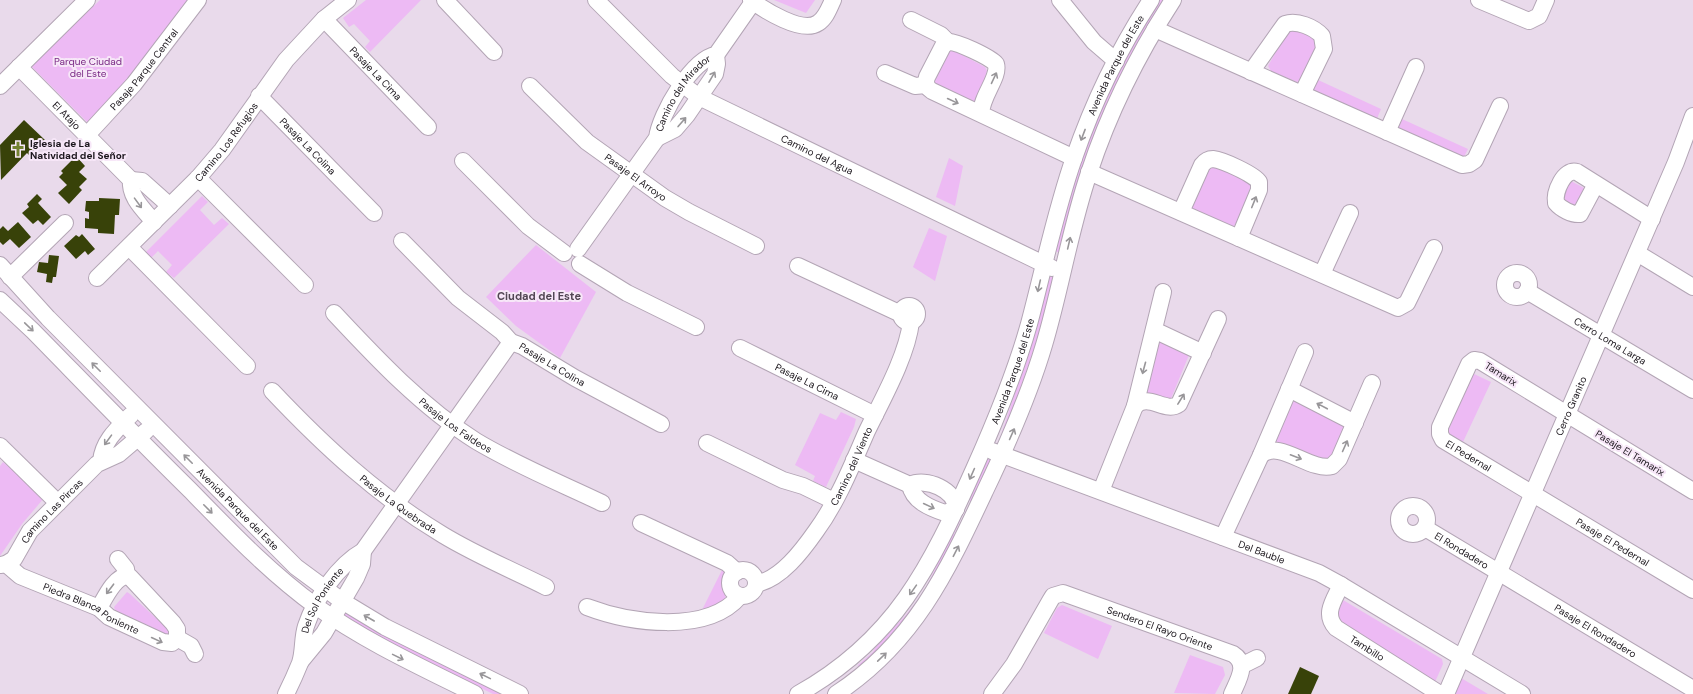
<svg xmlns="http://www.w3.org/2000/svg" width="1693" height="694" font-family="'DM Sans',sans-serif">
<rect width="100%" height="100%" fill="#e9daeb"/>
<g fill="#edbaf4">
<path d="M100,0h93l-32,43 -72,81 -58,-58z"/>
<path d="M366,0h55l-51,52 -5,-5 5,-6 -16,-17 -5,3 -6,-9z"/>
<path d="M774,0h41l-9,13z"/>
<path d="M1160,0h6l-106,252h-3l-1,-1c17,-89 55,-175 104,-251z"/>
<path d="M1299,27l22,15 -19,39 -5,1 -26,-11 -3,-5 19,-34z"/>
<path d="M949,50h4l32,17 2,4 -11,34 -43,-20z"/>
<path d="M1316,79l65,30 -5,12 -66,-29z"/>
<path d="M1402,119l66,30 -5,10 -66,-28z"/>
<path d="M949,158l14,8 -8,40 -19,-9z"/>
<path d="M1212,166c13,5 37,8 40,24l-14,31 -5,6 -43,-19 17,-38z"/>
<path d="M1569,180l15,8 -10,19 -15,-7z"/>
<path d="M202,196l6,6 -8,8 14,15 8,-7 7,6 -55,54 -8,-6 6,-7 -14,-14 -7,7 -5,-6z"/>
<path d="M929,228l18,8 -12,45 -22,-14z"/>
<path d="M536,245l60,47 -36,66 -44,-32 -30,-29z"/>
<path d="M1050,275l5,2 -7,31 -43,125 -3,-1 27,-81 19,-75z"/>
<path d="M1160,340l29,15 -19,46 -25,-9z"/>
<path d="M1472,373l19,9 -28,60 -18,-9z"/>
<path d="M1298,399l46,24 3,6 -14,29 -7,6 -49,-18 -3,-7 16,-37z"/>
<path d="M841,412l15,7 -2,8 -28,60 -13,-6 2,-5 -20,-11 25,-52 16,7z"/>
<path d="M988,454l7,1 -24,48 -2,-5z"/>
<path d="M3,462l41,36 -22,26 -22,32v-90z"/>
<path d="M958,521h2l-6,13 1,5 -45,81 -51,48 -1,-3 15,-13 2,-4 30,-32 19,-24z"/>
<path d="M722,570l3,2 -3,13 4,14 -2,6 -23,7z"/>
<path d="M127,592l3,2 44,41 -5,2 -53,-24 -2,-6z"/>
<path d="M1343,600l99,59 1,5 -8,18 -96,-59 -3,-8z"/>
<path d="M1062,605l50,21 -14,33 -54,-26 13,-25z"/>
<path d="M338,608l169,86h-14l-110,-54 -44,-27z"/>
<path d="M1190,655l33,12 2,8 -10,19 -41,-1z"/>
<path d="M1461,678l27,16h-34z"/>
</g>
<g fill="#384209">
<path d="M24,120l21,20 -15,16 -3,-3 -26,27 -1,-35z"/>
<path d="M76,156l9,10 -6,6 8,7 -8,8 3,3 -13,14 -11,-11 9,-8 -8,-8 4,-4 -2,-2z"/>
<path d="M37,194l5,5 -4,4 13,14 -8,8 -5,-5 -5,4 -11,-11 7,-6 -2,-3z"/>
<path d="M99,198l21,1 -1,16h-4l-1,19 -16,-1v-4l-13,-1v-10l4,1v-7l-4,-1 1,-10h13z"/>
<path d="M18,222l13,15 -12,11 -9,-9 -7,6 -3,-3v-13l3,-3 5,5z"/>
<path d="M82,234l13,15 -7,6 -3,-4 -9,8 -12,-13 12,-11 3,2z"/>
<path d="M49,255l10,1 -3,21h-3l-1,6 -6,-1 1,-8 -10,-2 2,-10 9,1z"/>
<path d="M1300,667l19,9 -8,18h-23z"/>
</g>
<g fill="none" stroke-linecap="round" stroke-linejoin="round">
<defs>
<g id="minor">
<path d="M445,0l49,52"/>
<path id="s1" d="M596,0l76,76 27,21 353,171"/>
<path d="M751,0c13,10 51,34 67,23 8,-5 11,-15 15,-23"/>
<path d="M1060,0l34,42 22,19"/>
<path d="M1479,0l50,21 10,-5 7,-16"/>
<path id="s2" d="M324,19l104,108"/>
<path d="M911,20l30,15 7,7"/>
<path d="M1155,29l307,136 7,-1 6,-4 25,-54"/>
<path id="s3" d="M19,67l112,113"/>
<path d="M1251,72l34,-48c12,-4 29,3 37,12l2,13 -22,45"/>
<path d="M885,73l30,13 11,-1"/>
<path d="M0,86l87,-86"/>
<path id="s4" d="M530,86l57,56 78,56 24,14 67,34"/>
<path id="s5" d="M259,96l115,117"/>
<path d="M981,114c0,-18 19,-37 15,-50 -6,-7 -40,-23 -48,-22l-5,4 -16,31c-2,6 -1,10 5,14l142,67"/>
<path d="M1387,132l29,-65"/>
<path id="s6" d="M87,135l47,-51 64,-84"/>
<path d="M657,138l18,-9 12,-14 28,-41 2,-10 -1,-9"/>
<path d="M463,161l65,65 36,27"/>
<path d="M1089,172l309,136 9,-5 27,-55"/>
<path d="M198,178l107,107"/>
<path d="M131,180c-2,17 13,30 23,42"/>
<path d="M131,180l11,1 28,25"/>
<path d="M1596,184l-16,30c-8,1 -19,-5 -24,-11 -2,-11 8,-35 21,-31l75,47"/>
<path d="M1181,212l21,-47c3,-4 7,-6 11,-6 10,1 42,16 46,23v8l-20,48"/>
<path id="s7" d="M402,241l56,57 44,34 9,10 11,4 53,32 86,46"/>
<path d="M129,247l118,119"/>
<path id="s8" d="M578,249l79,-111c3,-24 35,-79 59,-83l37,-53"/>
<path d="M1637,253l56,34"/>
<path d="M580,264l47,29 69,34"/>
<path id="s9" d="M0,265l48,53 248,249 46,34 43,26 135,67"/>
<path d="M798,266l103,48"/>
<circle cx="1517" cy="285" r="12"/>
<path d="M1322,274l28,-61"/>
<path d="M10,277l55,-54"/>
<path id="s10" d="M97,278l101,-100 24,-28 64,-90 38,-41 24,-19"/>
<path id="s11" d="M1527,291l166,99"/>
<path d="M0,300l33,31c52,53 104,107 157,159 40,41 80,83 127,117 49,35 104,60 158,87"/>
<circle cx="909" cy="314" r="8"/>
<path id="s12" d="M334,313c43,46 88,94 142,128 40,24 84,42 126,62"/>
<path d="M1154,330l49,23"/>
<path id="s13" d="M740,348l135,67"/>
<path d="M1289,389l66,34"/>
<path id="s14" d="M272,391c52,55 106,105 171,144 33,20 69,35 103,52"/>
<path d="M1135,406c14,-14 30,8 44,-2l39,-85"/>
<path d="M707,443l76,37 20,6 31,15"/>
<path d="M0,446l58,57"/>
<path id="s15" d="M992,451l327,122 22,12 181,109"/>
<path d="M1261,455c19,-16 49,17 71,11l7,-7 33,-76"/>
<path d="M854,460l56,25c16,-8 46,5 46,24"/>
<path d="M101,461c2,-20 16,-32 30,-46"/>
<path d="M910,485c3,16 20,23 35,28l11,-4"/>
<path d="M1101,491l34,-85 28,-114"/>
<path id="s16" d="M1693,491l-213,-130 -6,-1 -5,4 -29,63v7l3,6 250,150"/>
<circle cx="1413" cy="520" r="14"/>
<path d="M641,523l86,40 10,9"/>
<path id="s17" d="M1425,528l268,161"/>
<path d="M1223,537l38,-82 44,-103"/>
<path d="M118,559l8,10 1,7"/>
<path id="s18" d="M6,564l14,12 79,32 10,9 54,25 9,1 5,-5"/>
<path id="s19" d="M0,565l6,-1 8,-5 16,-28 67,-67 22,-10 27,-23"/>
<circle cx="743" cy="583" r="13"/>
<path d="M127,576l3,1 43,46 4,6v9"/>
<path id="s20" d="M756,584c25,-5 46,-33 60,-53 22,-30 36,-66 51,-100 15,-31 40,-75 44,-109"/>
<path id="s21" d="M1341,585c-7,15 -18,29 -5,43l104,66"/>
<path d="M587,607c42,16 120,28 153,-11"/>
<path d="M99,608c6,-10 15,-31 28,-32"/>
<path d="M177,638l14,8 4,8"/>
<path d="M301,661l23,-28 32,-55 6,-14 1,-13"/>
<path d="M1241,664l6,-1 10,-5"/>
<path id="s22" d="M286,694c5,-10 10,-21 14,-31 4,-12 2,-25 6,-37 9,-27 32,-61 57,-75l148,-209"/>
<path id="s23" d="M798,694c97,-54 132,-127 176,-225 21,-47 41,-95 55,-145 15,-56 26,-112 45,-166 19,-55 45,-109 77,-158"/>
<path d="M836,694c78,-51 111,-122 149,-203 23,-48 44,-95 59,-146 17,-57 26,-116 45,-172 20,-61 49,-119 84,-173"/>
<path id="s24" d="M992,694l22,-30 36,-63 3,-5 10,-3 170,61c16,10 5,26 -1,40"/>
<path id="s25" d="M1446,694l230,-532 17,-46"/>
</g>
</defs>
<use href="#minor" stroke="#b3a5b5" stroke-width="18"/>
<use href="#minor" stroke="#fff" stroke-width="16"/>
</g>
<defs><path id="oneway-shaft" d="M-6 0H5M1.5-3L5.5 0L1.5 3" fill="none" stroke-width="1.6" stroke-linecap="round" stroke-linejoin="round"/></defs>
<g stroke="#989699">
<use href="#oneway-shaft" transform="translate(712 77) rotate(-60)"/>
<use href="#oneway-shaft" transform="translate(994 78) rotate(-65)"/>
<use href="#oneway-shaft" transform="translate(953 101) rotate(25)"/>
<use href="#oneway-shaft" transform="translate(682 122) rotate(-49)"/>
<use href="#oneway-shaft" transform="translate(1083 135) rotate(111)"/>
<use href="#oneway-shaft" transform="translate(1254 202) rotate(-68)"/>
<use href="#oneway-shaft" transform="translate(138 203) rotate(54)"/>
<use href="#oneway-shaft" transform="translate(1069 243) rotate(-77)"/>
<use href="#oneway-shaft" transform="translate(1039 286) rotate(103)"/>
<use href="#oneway-shaft" transform="translate(29 327) rotate(44)"/>
<use href="#oneway-shaft" transform="translate(96 367) rotate(-135)"/>
<use href="#oneway-shaft" transform="translate(1144 368) rotate(105)"/>
<use href="#oneway-shaft" transform="translate(1181 399) rotate(-58)"/>
<use href="#oneway-shaft" transform="translate(1322 406) rotate(-152)"/>
<use href="#oneway-shaft" transform="translate(1012 434) rotate(-66)"/>
<use href="#oneway-shaft" transform="translate(108 440) rotate(126)"/>
<use href="#oneway-shaft" transform="translate(1345 446) rotate(-66)"/>
<use href="#oneway-shaft" transform="translate(1296 457) rotate(21)"/>
<use href="#oneway-shaft" transform="translate(188 459) rotate(-135)"/>
<use href="#oneway-shaft" transform="translate(972 474) rotate(114)"/>
<use href="#oneway-shaft" transform="translate(929 506) rotate(25)"/>
<use href="#oneway-shaft" transform="translate(208 509) rotate(45)"/>
<use href="#oneway-shaft" transform="translate(956 551) rotate(-63)"/>
<use href="#oneway-shaft" transform="translate(110 589) rotate(127)"/>
<use href="#oneway-shaft" transform="translate(913 590) rotate(125)"/>
<use href="#oneway-shaft" transform="translate(369 618) rotate(-150)"/>
<use href="#oneway-shaft" transform="translate(157 640) rotate(25)"/>
<use href="#oneway-shaft" transform="translate(398 657) rotate(26)"/>
<use href="#oneway-shaft" transform="translate(882 657) rotate(-44)"/>
<use href="#oneway-shaft" transform="translate(485 676) rotate(-154)"/>
</g>
<defs>
<symbol id="church-bare" viewBox="-9 -9 18 18"><path d="M-1.2-6h2.4v3.5h3.3v2.4h-3.3V6h-2.4V-.1h-3.3v-2.4h3.3Z" fill="#738231" stroke="#f7e7f8" stroke-width="2.5" paint-order="stroke"/></symbol>
</defs>
<g fill-rule="evenodd">
<use href="#church-bare" x="7" y="138" width="22" height="22"/>
</g>
<g text-anchor="middle" dominant-baseline="central" stroke-width="4" stroke-linejoin="round" paint-order="stroke">
<g font-size="10" fill="#782883" stroke="#f7e7f8">
<text x="88" y="61">Parque Ciudad<tspan x="88" dy="12">del Este</tspan></text>
</g>
<g font-size="10" fill="#1b161c" stroke="#f7e7f8">
<text stroke="none"><textPath href="#s23" startOffset="721">Avenida Parque del Este</textPath></text>
<text stroke="none"><textPath href="#s6" startOffset="87">Pasaje Parque Central</textPath></text>
<text stroke="none"><textPath href="#s2" startOffset="75">Pasaje La Cima</textPath></text>
<text stroke="none"><textPath href="#s8" startOffset="189">Camino del Mirador</textPath></text>
<text stroke="none"><textPath href="#s3" startOffset="68">El Atajo</textPath></text>
<text stroke="none"><textPath href="#s10" startOffset="188">Camino Los Refugios</textPath></text>
<text stroke="none"><textPath href="#s5" startOffset="70">Pasaje La Colina</textPath></text>
<text stroke="none"><textPath href="#s1" startOffset="273">Camino del Agua</textPath></text>
<text stroke="none"><textPath href="#s4" startOffset="140">Pasaje El Arroyo</textPath></text>
<text stroke="none"><textPath href="#s11" startOffset="97">Cerro Loma Larga</textPath></text>
<text stroke="none"><textPath href="#s7" startOffset="196">Pasaje La Colina</textPath></text>
<text stroke="none"><textPath href="#s23" startOffset="397">Avenida Parque del Este</textPath></text>
<text transform="translate(1501 374) rotate(32)">Tamarix</text>
<text stroke="none"><textPath href="#s13" startOffset="75">Pasaje La Cima</textPath></text>
<text stroke="none"><textPath href="#s25" startOffset="314">Cerro Granito</textPath></text>
<text stroke="none"><textPath href="#s12" startOffset="166">Pasaje Los Faldeos</textPath></text>
<text transform="translate(1630 453) rotate(31)">Pasaje El Tamarix</text>
<text stroke="none"><textPath href="#s16" startOffset="375">El Pedernal</textPath></text>
<text stroke="none"><textPath href="#s20" startOffset="156">Camino del Viento</textPath></text>
<text stroke="none"><textPath href="#s14" startOffset="170">Pasaje La Quebrada</textPath></text>
<text stroke="none"><textPath href="#s9" startOffset="341">Avenida Parque del Este</textPath></text>
<text stroke="none"><textPath href="#s19" startOffset="77">Camino Las Pircas</textPath></text>
<text stroke="none"><textPath href="#s16" startOffset="543">Pasaje El Pedernal</textPath></text>
<text stroke="none"><textPath href="#s17" startOffset="43">El Rondadero</textPath></text>
<text stroke="none"><textPath href="#s15" startOffset="288">Del Bauble</textPath></text>
<text stroke="none"><textPath href="#s22" startOffset="102">Del Sol Poniente</textPath></text>
<text stroke="none"><textPath href="#s18" startOffset="97">Piedra Blanca Poniente</textPath></text>
<text stroke="none"><textPath href="#s24" startOffset="229">Sendero El Rayo Oriente</textPath></text>
<text stroke="none"><textPath href="#s17" startOffset="199">Pasaje El Rondadero</textPath></text>
<text stroke="none"><textPath href="#s21" startOffset="84">Tambillo</textPath></text>
</g>
<g font-size="10" font-weight="bold" fill="#1b161c" stroke="#f7e7f8" text-anchor="start">
<text x="30" y="143">Iglesia de La<tspan x="30" dy="12">Natividad del Señor</tspan></text>
</g>
<g font-size="11" font-weight="bold" fill="#524654" stroke="#f7e7f8">
<text x="539" y="296">Ciudad del Este</text>
</g>
</g>
</svg>
